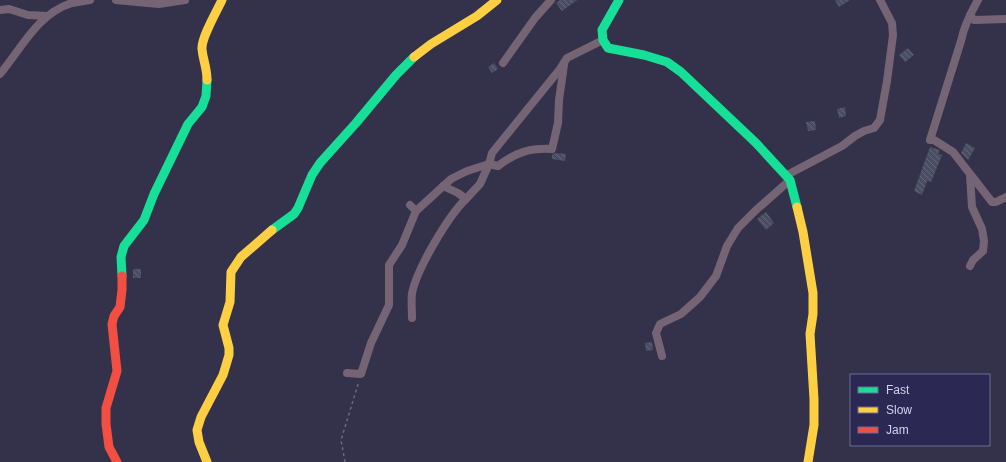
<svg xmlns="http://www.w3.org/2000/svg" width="1006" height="462" font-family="Helvetica,sans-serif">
<defs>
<pattern id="building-back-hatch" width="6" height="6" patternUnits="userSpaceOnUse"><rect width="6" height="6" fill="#4a4e62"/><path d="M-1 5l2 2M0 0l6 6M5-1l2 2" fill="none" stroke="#636779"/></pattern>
</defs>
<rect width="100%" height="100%" fill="#33324a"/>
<g fill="url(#building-back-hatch)">
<path d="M560,0h17l-15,11 -6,-8z"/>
<path d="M835,0h15l-11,7z"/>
<path d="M908,48l6,7 -9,7 -6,-7z"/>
<path d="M494,63l4,6 -6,4 -4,-6z"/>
<path d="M845,107l1,9 -7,2 -2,-9z"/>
<path d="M815,121l1,9 -8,1 -2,-9z"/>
<path d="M966,143l9,5 -7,12 -7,-7z"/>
<path d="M930,147l10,3 -2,4 4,1 -11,27 -4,-1 -5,14 -8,-4z"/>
<path d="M556,153l10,1 -1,7 -13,-2v-5z"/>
<path d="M766,212l8,11 -8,7 -9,-11z"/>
<rect x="133" y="269" width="8" height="9"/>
<path d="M652,342l1,8 -7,1 -1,-8z"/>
</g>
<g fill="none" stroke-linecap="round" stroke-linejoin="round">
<path stroke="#716677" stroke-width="1.5" stroke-dasharray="3 3" stroke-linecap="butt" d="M345,462l-4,-22 18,-59"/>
<g stroke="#756474" stroke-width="8">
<path d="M116,0l43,4 26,-4"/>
<path d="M978,0c-8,14 -14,26 -17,41l-31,99h4l19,12 39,50h4l10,-5"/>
<path d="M0,10l9,-1 19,6 19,1"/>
<path d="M970,15l4,5 32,-1"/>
<path d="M503,63l32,-45 16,-18"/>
<path d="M0,74c21,-25 38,-61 72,-71 6,-1 12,-2 18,-3"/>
<path d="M787,175l55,-29 13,-10 9,-5 10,-3 6,-8 7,-39 6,-46 -1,-12 -12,-23"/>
<path d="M443,186l15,7 8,6 14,-15 9,-20 9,2c18,-14 32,-18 54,-17l6,-26 1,-23 5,-35"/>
<path d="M410,205l6,6 35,-32 16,-8 22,-7 3,-11 68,-84 7,-11 36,-18"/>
<path d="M970,266l3,-6 10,-9 1,-10 -2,-12 -10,-22 -2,-32"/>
<path d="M412,318c0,-8 -1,-17 0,-25 5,-24 36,-77 54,-94"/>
<path d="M662,356l-6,-23 4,-9 21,-10 19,-17 16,-21 11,-30 11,-18 17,-17 35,-31"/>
<path d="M347,373l14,1 10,-31 18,-38v-40l13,-20 14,-34"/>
</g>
<g stroke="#16e098" stroke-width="9">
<path d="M619,0l-17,30 1,10 5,8 36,7 23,7 14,10 75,71 34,37 7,27"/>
<path d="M272,230l22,-16 4,-6 14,-33 8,-12 36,-40 40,-48 18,-18"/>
<path d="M122,276l-1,-19 3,-11 20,-26 10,-26 34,-70 14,-17 4,-11 1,-16"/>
</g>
<g stroke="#ffcf43" stroke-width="9">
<path d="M414,57l17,-13 46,-28 20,-16"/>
<path d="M207,80c0,-13 -4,-19 -5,-31 -1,-11 15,-38 20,-49"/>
<path d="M797,207l6,25 10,61v21l-3,20 4,65v26l-6,37"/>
<path d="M207,462l-8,-20 -2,-12 4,-13 22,-42 6,-20v-7l-6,-23 7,-23 1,-30 10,-15 31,-27"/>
</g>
<path stroke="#f24e42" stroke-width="9" d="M117,462l-8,-15 -3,-23v-16l11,-37 -5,-47 2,-8 6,-9 2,-17v-14"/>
</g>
<rect x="850" y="374" width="140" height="72" fill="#2b2854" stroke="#6d6c92"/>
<rect x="858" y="387" width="20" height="6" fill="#16e098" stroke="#6d6c92"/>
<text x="886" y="394" font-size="12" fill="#d1d2ee">Fast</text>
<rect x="858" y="407" width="20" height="6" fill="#ffcf43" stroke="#6d6c92"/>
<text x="886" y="414" font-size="12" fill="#d1d2ee">Slow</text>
<rect x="858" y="427" width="20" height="6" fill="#f24e42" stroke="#6d6c92"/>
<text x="886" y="434" font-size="12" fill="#d1d2ee">Jam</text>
</svg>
